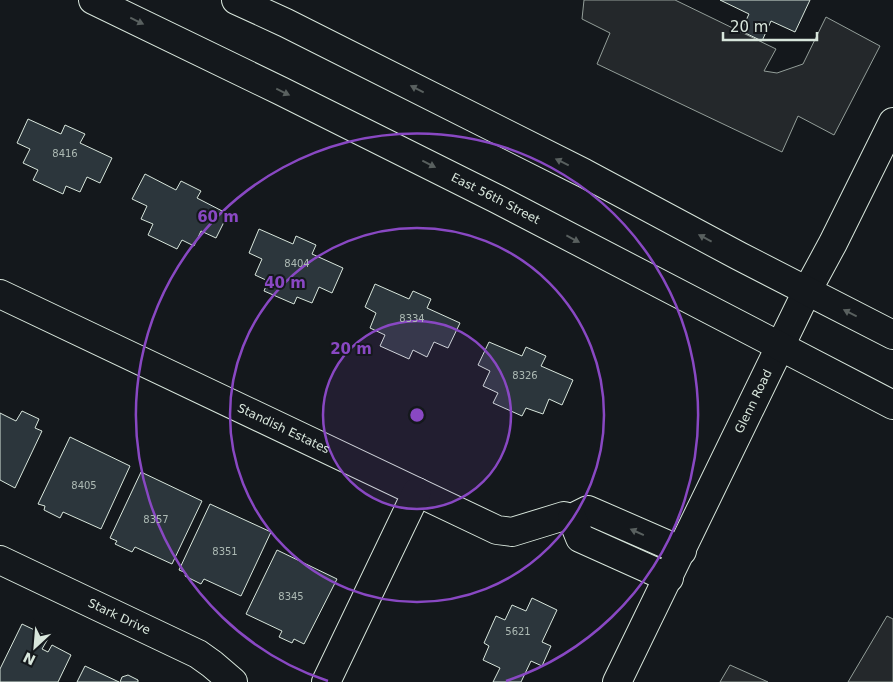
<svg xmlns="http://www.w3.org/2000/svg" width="893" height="682" font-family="'DejaVu Sans',sans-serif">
<rect width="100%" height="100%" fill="#14181c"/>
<g fill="#24282b" stroke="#939e99">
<path d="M584,0h91l101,49 -12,22 13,2 26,-9 23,-47 54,29 -46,89 -36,-19 -16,36 -185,-88 13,-31 -28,-14z"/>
<path d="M887,616l6,3v63h-45z"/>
<path d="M730,665l38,17h-48z"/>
</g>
<g fill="#2c363c" stroke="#d8e6dc">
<path d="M720,0h90l-15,32 -24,-11 -9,20 -21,-10 8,-17z"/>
<path d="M28,119l33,15 4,-9 20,9 -5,9 32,15 -12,25 -13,-6 -7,15 -14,-6 -3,8 -30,-14 5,-10 -15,-7 7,-14 -13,-6z"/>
<path d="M145,174l31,16 5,-9 20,10 -4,7 31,16 -12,24 -15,-7 -7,15 -12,-6 -5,9 -29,-14 5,-11 -12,-5 6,-13 -15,-7z"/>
<path d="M259,229l34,15 3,-8 20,9 -4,9 31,14 -11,25 -13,-6 -7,16 -15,-6 -3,7 -30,-13 4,-10 -13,-6 7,-16 -13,-6z"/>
<path d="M375,284l34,15 4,-8 18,8 -4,9 33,15 -12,25 -14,-6 -7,15 -14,-7 -4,9 -29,-13 5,-11 -15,-7 6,-15 -11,-6z"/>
<path d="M489,342l33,14 4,-9 20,9 -5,10 32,14 -11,25 -13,-6 -6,15 -17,-6 -4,8 -29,-13 5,-10 -15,-7 7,-15 -12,-6z"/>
<path d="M22,411l17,8 -4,9 7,3 -27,57 -15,-8v-67l16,8z"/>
<path d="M70,437l60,29 -29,63 -38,-17 -3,6 -16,-8 1,-4 -7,-2z"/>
<path d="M141,472l61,29 -30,63 -37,-17 -3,5 -17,-8 2,-3 -7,-3z"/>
<path d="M210,504l61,28 -30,64 -37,-17 -3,5 -16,-8 1,-3 -7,-3z"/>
<path d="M277,550l60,29 -33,65 -10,-5 -2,4 -13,-6 3,-6 -36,-17z"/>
<path d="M532,598l25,12 -15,32 9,4 -9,20 -11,-5 -10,21h-28l7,-14 -17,-8 6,-14 -5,-3 12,-27 9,4 7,-15 14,6z"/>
<path d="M22,624l27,13 -7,12 6,3 4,-7 19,10 -13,27h-58v-13z"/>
<path d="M85,666l34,16h-42z"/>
<path d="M128,675l10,5v2h-18l2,-5z"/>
</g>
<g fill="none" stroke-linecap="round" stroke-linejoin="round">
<defs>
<g id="minor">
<path id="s1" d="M0,294l497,236 15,2 52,-16 8,2 16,-8 94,41"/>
<path d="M572,518l8,20 89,40"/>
<path id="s2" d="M0,560l198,94 14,10 21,18"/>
<path d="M326,682l91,-190"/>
<path id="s3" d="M617,682l190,-391 26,-48 60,-121"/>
</g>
<g id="major">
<path id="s4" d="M93,0l188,91 216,108 396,206"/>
<path d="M236,0l50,23 298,150 155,83 154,79"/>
</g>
</defs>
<use href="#minor" stroke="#d8e6dc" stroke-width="30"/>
<use href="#major" stroke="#d8e6dc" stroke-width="30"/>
<use href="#minor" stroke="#14181c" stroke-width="28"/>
<use href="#major" stroke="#14181c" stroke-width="28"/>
</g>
<defs><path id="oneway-solid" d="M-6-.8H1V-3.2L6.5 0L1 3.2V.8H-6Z" transform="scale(1.25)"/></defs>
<g fill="#59605f">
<use href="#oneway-solid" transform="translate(137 21) rotate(26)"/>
<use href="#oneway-solid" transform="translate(417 89) rotate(-153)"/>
<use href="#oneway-solid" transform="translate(283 92) rotate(26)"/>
<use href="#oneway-solid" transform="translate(562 162) rotate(-154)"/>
<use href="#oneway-solid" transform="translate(429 164) rotate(27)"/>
<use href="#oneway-solid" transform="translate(705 238) rotate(-152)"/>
<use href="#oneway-solid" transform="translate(573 239) rotate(28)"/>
<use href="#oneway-solid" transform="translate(850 313) rotate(-153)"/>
<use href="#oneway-solid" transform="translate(637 532) rotate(-156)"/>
</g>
<circle cx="417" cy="415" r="94" fill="#8948c3" fill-opacity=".12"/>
<g fill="none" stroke="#8948c3" stroke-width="2.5">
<circle cx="417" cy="415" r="94"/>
<circle cx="417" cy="415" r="187"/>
<path d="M328 681A281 281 0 1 1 506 681"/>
</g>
<g text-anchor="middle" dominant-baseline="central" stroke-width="4" stroke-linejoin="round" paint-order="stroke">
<g font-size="10" fill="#adbab4">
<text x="65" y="153">8416</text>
<text x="297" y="263">8404</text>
<text x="412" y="318">8334</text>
<text x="525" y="375">8326</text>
<text x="84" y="485">8405</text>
<text x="156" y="519">8357</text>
<text x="225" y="551">8351</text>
<text x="291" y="596">8345</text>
<text x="518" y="631">5621</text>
</g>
<g font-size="12" fill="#d8e6dc" stroke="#14181c">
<text stroke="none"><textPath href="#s4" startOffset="449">East 56th Street</textPath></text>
<text stroke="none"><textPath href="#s3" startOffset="312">Glenn Road</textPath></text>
<text stroke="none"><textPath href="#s1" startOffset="314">Standish Estates</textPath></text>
<text stroke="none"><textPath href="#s2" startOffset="132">Stark Drive</textPath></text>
</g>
</g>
<circle cx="417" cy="415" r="8" fill="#8948c3" stroke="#14181c" stroke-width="2.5"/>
<g font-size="15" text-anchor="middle" font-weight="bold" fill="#8948c3" stroke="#14181c" stroke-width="4" stroke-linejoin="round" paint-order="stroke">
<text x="218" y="222">60 m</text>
<text x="285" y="288">40 m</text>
<text x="351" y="354">20 m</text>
</g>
<g transform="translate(35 647) rotate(206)" stroke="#14181c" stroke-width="4" paint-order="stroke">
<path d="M0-4L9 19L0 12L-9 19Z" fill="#d8e6dc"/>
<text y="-8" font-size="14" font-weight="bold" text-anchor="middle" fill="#d8e6dc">N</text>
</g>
<path d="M723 32v8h94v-8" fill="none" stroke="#d8e6dc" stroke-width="2.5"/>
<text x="730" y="32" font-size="15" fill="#d8e6dc" stroke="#14181c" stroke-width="4" paint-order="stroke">20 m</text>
</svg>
